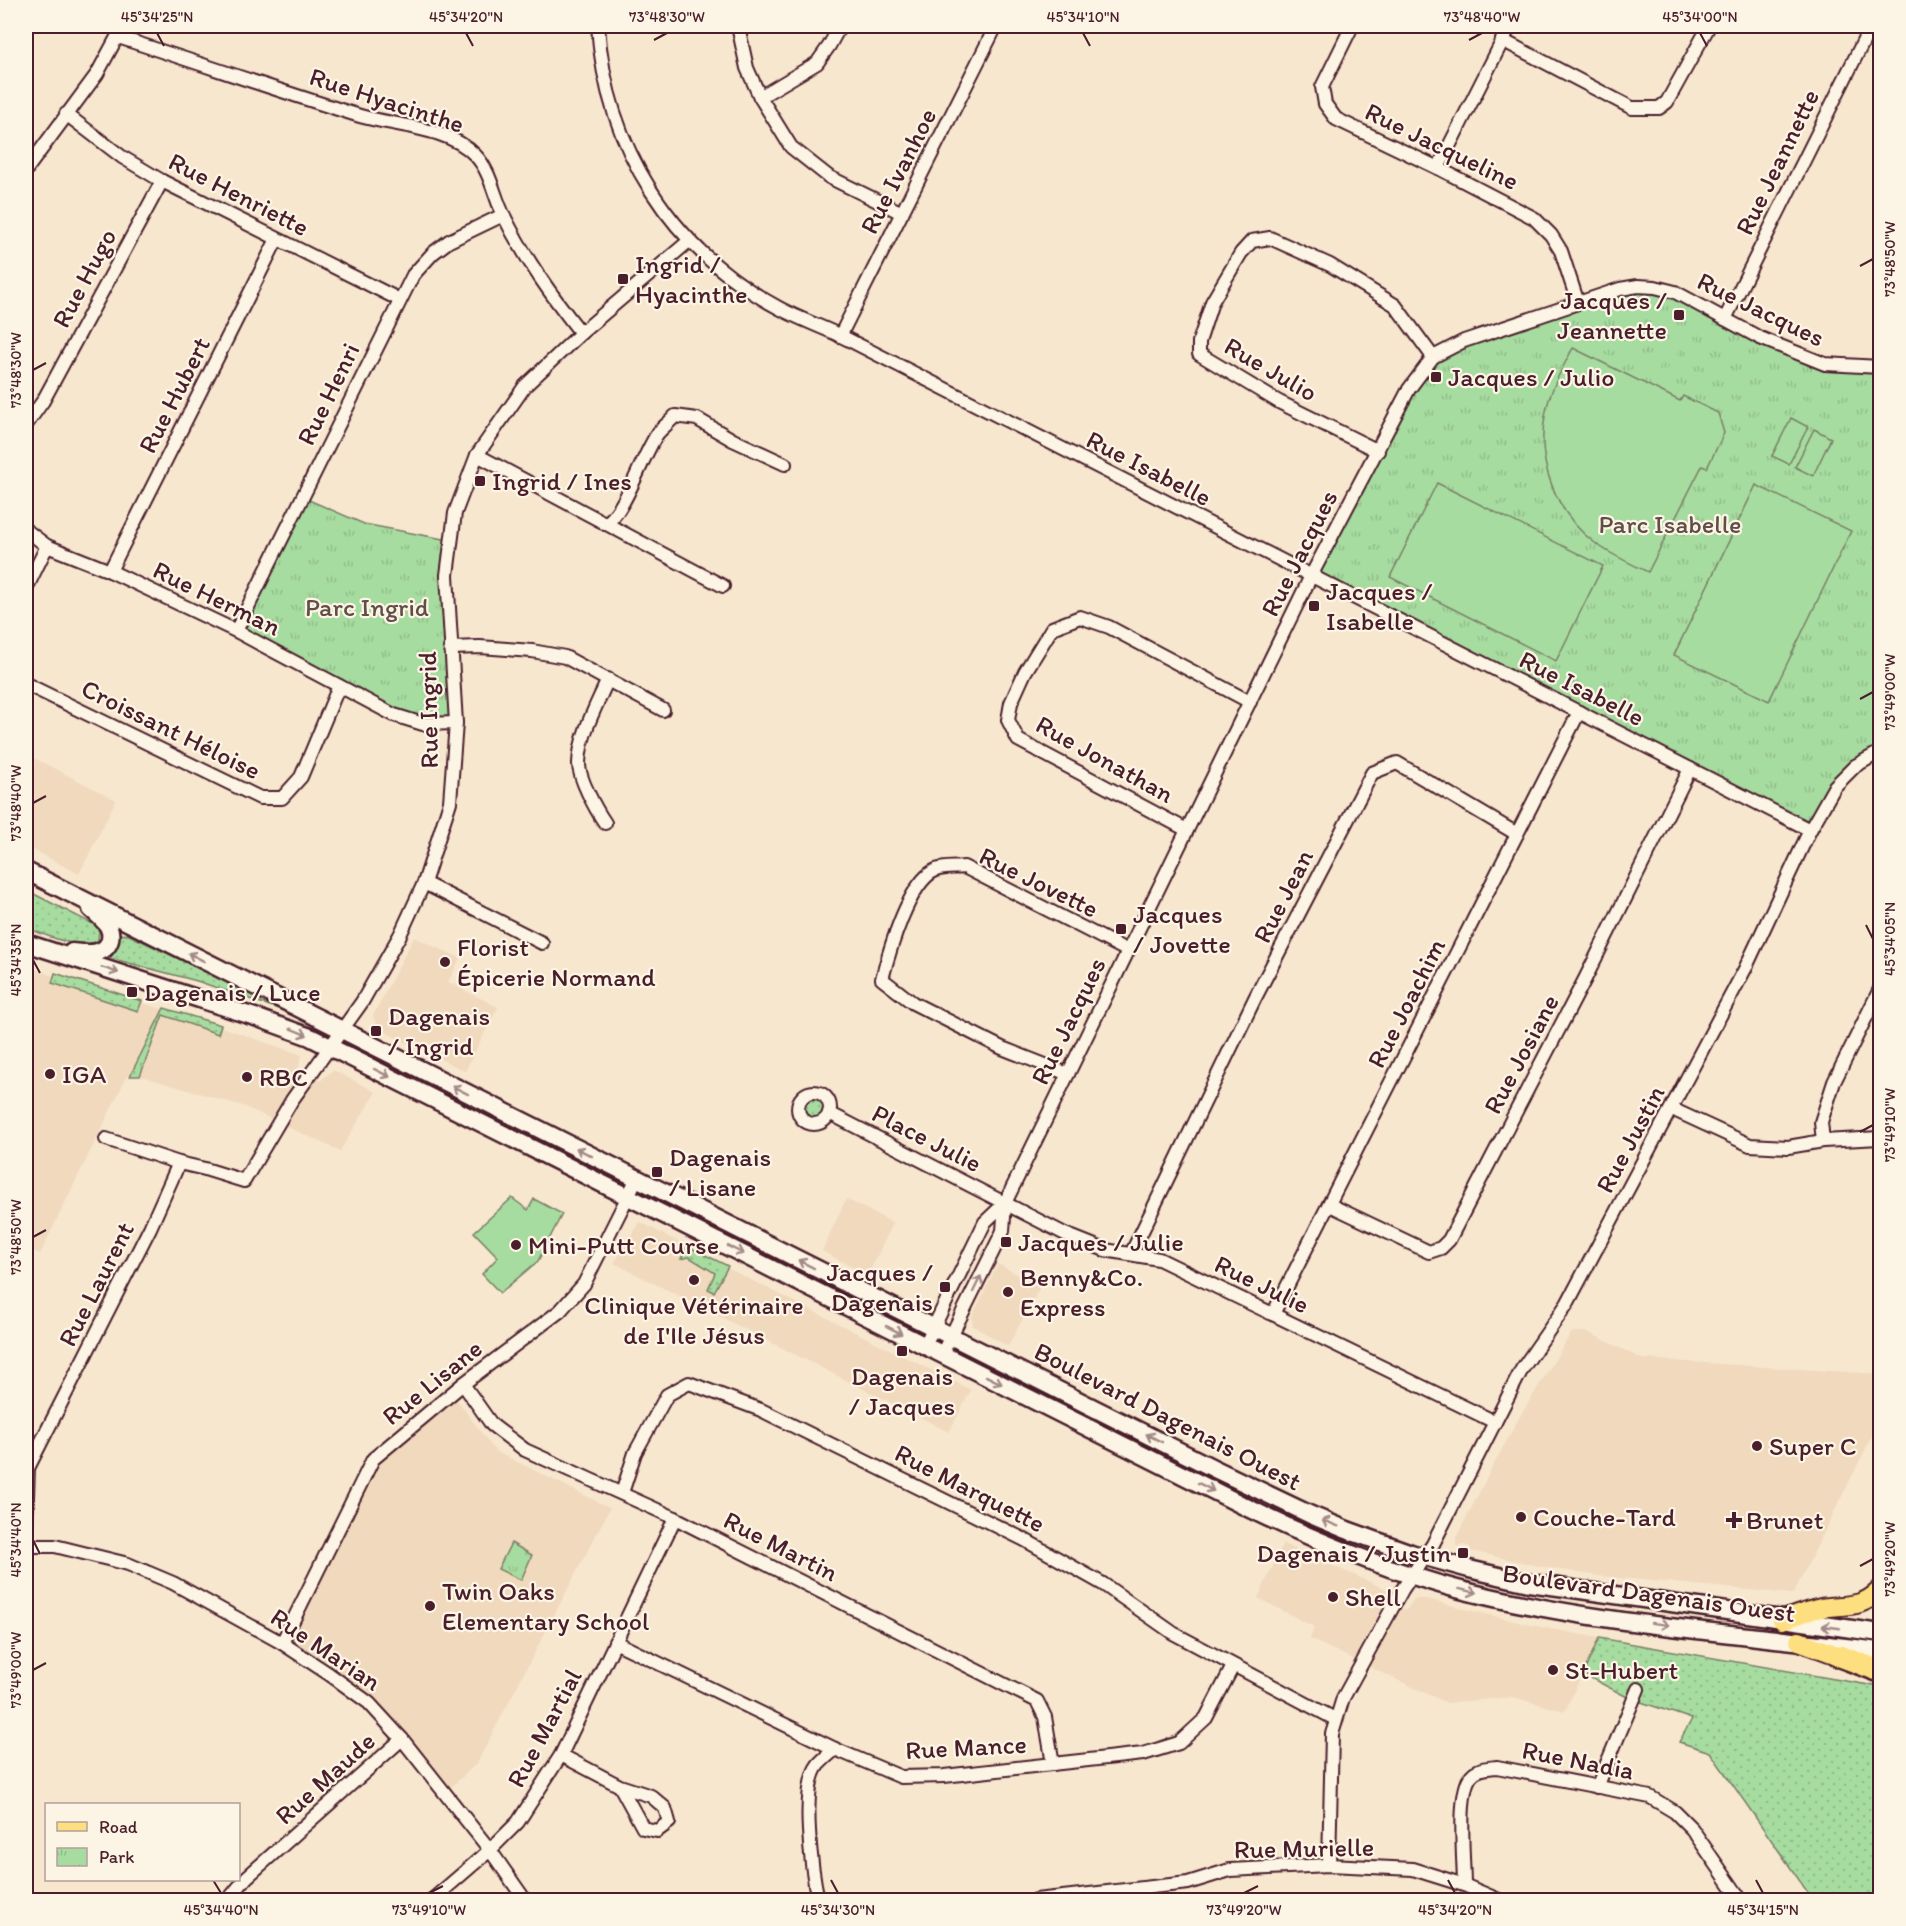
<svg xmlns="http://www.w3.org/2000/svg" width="1906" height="1926" font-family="Itim,sans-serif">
<defs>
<pattern id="grass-dots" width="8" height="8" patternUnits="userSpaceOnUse" patternTransform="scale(1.5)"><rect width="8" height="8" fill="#a7dca0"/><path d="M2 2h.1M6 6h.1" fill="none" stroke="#91bc8a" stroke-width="1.8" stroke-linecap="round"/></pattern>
<pattern id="park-tufts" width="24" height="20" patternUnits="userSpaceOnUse" patternTransform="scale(1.5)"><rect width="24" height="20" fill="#a7dca0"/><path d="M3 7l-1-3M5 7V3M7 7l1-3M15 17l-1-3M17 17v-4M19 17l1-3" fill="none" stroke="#91bc8a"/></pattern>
</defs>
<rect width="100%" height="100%" fill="#f7e7cf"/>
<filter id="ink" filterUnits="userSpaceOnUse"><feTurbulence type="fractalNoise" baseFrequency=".0167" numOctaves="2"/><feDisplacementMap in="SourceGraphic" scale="12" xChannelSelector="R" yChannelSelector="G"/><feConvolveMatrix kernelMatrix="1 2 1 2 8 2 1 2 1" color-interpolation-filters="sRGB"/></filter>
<g filter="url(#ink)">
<g fill="#f0d9bd">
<path d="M26,754l90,46 -37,74 -53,-28z"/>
<path d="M414,937l46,21 -12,24 50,25 -33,64 -86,-42 -6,-13z"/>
<path d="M26,965l24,10 168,51 84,29 -4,14 22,12 13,-11 43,22 -36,59 -97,-45 -103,-30h-13l-87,178 -14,-7z"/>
<path d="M846,1199l47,24 -25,52 -46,-24z"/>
<path d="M640,1222l89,47 242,121 -22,42 -335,-169z"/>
<path d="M998,1264l42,23 -32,59 -35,-20 -1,-9z"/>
<path d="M1572,1332h16l54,27 238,15v46l-87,174 -194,-18 -56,-9 -72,-16 -1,-4 -9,-3 -3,3 -2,-2v-7l38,-74 25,-46z"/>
<path d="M455,1397l40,54 115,57 -133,255 -32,30 -76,-90 -87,-60 91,-184z"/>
<path d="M1283,1544l105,46 -5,12 23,8 8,-11h12l104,26 69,13 -34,73 -53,-14 -65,6 -137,-64 4,-12 -56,-29z"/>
</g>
<g fill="url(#grass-dots)" stroke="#787e66" stroke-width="1.5">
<path d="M26,890l69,35 4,6 -1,9c-18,12 -53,-6 -72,-12z"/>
<path d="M119,934l10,1 167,80 -99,-34 -87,-23 6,-8z"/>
<path d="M55,973l87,28 -4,10 -86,-28z"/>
<path d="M164,1008l57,17 -3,9 -55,-19 -23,61h-10z"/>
<circle cx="814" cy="1107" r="16"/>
<path d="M687,1246l41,20 -14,26 -6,-3 7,-16 -26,-16 -8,2z"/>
<path d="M1599,1638l281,49v213h-67l-103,-148 -31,-10 13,-23 -63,-21 -46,-24z"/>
</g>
<g fill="url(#park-tufts)" stroke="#787e66" stroke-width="1.5">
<path d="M1655,287l170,77 55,2v385l-25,15 -45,64 -499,-254 122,-219 145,-54z"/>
<path d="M302,497l62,27 84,16 8,183 -33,1 -180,-88v-25z"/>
<path d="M511,1543l21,12 -11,25 -23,-11z"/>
</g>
<g fill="#a7dca0" stroke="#787e66" stroke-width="1.5">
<path d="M1573,348l107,53 3,-5 35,17 6,20 -17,35 -5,-2 -54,106c-18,-9 -37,-17 -53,-29 -38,-28 -59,-80 -50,-127 4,-24 16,-46 28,-68z"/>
<path d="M1791,418l17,9 -19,37 -17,-8z"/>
<path d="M1814,429l17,9 -18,38 -18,-9z"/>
<path d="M1437,483l166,83 -47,95 -166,-84z"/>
<path d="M1756,485l95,46 -82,170 -95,-46z"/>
<path d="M512,1198l16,12 6,-11 28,15 -24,47 -38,32 -18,-19 16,-17 -24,-25z"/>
</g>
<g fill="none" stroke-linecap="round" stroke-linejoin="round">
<defs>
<g id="minor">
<path d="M598,26c8,121 73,224 181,282 22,12 47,20 70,32l961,490"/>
<path d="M738,26l9,42 13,29 31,50 38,30 73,36"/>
<path d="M1352,26l-30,61 3,17 11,15 102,49 96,50 17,17 10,16 17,52"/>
<path d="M118,37c81,26 161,54 242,79 35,10 89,11 115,39 16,16 19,42 29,61 21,43 48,80 77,117"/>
<path d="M1502,40l130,68h27l8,-6 42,-76"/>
<path d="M760,97l57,-34 12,-17 11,-20"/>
<path d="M66,114l56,43 40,24 238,119"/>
<path d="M1438,168l72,-142"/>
<path d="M26,170l71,-96 26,-48"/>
<path d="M1725,319l146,-293"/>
<path d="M840,336l156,-310"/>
<path d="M26,425l17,-24 119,-220"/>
<path d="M1378,451l-99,-49 -80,-48v-12l13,-40 29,-49 11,-12 18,-3 60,27 65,40 38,52"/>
<path d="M477,455l246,131"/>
<path d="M605,524c20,-11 38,-71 53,-91 5,-6 12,-11 17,-17l22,3 36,21 52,24"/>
<path d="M26,530l21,16 63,25 126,60 158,84 29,9 33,-1"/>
<path d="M110,571l167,-332"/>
<path d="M26,589l21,-43"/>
<path d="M236,631l177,-356 20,-22 16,-12 54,-26"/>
<path d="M450,648l30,-1 52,4 33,6 98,53"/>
<path d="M26,684l234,114h22l19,-21 38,-91"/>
<path d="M605,823c-9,-13 -27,-46 -26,-60 1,-29 18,-58 29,-84"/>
<path d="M1187,830l-169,-90 -10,-20 3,-17 14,-31 27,-44 28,-11 29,10 141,75"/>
<path d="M424,883l118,60"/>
<path d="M1068,1074l-66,-26 -89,-45 -31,-24c7,-27 27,-98 54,-109 7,-3 20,-2 28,-3l164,84"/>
<circle cx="814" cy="1108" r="16"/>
<path d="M1672,1109l78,36 38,2 35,-6 57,-3"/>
<path d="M829,1113l236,121 40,16 54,9 336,163"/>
<path d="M106,1139l73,24 26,6 39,12 48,-81 70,-98 38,-67 24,-52 26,-81 6,-79 -9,-148 8,-62 22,-58 48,-69 56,-53 108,-92"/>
<path d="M1823,1141l-2,-19 13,-40 46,-93"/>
<path d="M1330,1205l99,47 12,-4 8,-8 136,-261 105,-210"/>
<path d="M1131,1254l124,-256 117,-225 25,-10 120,71"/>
<path d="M1273,1314l306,-602"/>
<path d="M925,1345l60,-123 20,-19 306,-627 98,-187 24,-32 31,-16 156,-52 18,-3 17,1 20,5 85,46 65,26 55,3"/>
<path d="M942,1354l61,-123 2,-28"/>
<path d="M463,1384l29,41 33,25 150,68 362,183 8,16 8,47"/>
<path d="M622,1493l13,-40 32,-58 22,-12 72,27 262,129 80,45 70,49 162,86"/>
<path d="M26,1526l2,-58 122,-240 29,-65"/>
<path d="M26,1546h29l73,18 45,19 109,60 47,31 40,29 33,36 88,111 35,50"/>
<path d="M615,1642l220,107 66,28 43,-1 199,-22 36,-11 27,-25 27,-52"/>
<path d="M282,1643l91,-184 90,-75 97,-73 24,-27 53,-106"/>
<path d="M561,1755l59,31 31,10 14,12 4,14 -12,9 -14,-3 -23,-42"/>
<path d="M1597,1787l41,-98"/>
<path d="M1329,1865l3,-131 11,-36 59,-108 31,-46 89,-175 45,-65 178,-335 65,-139 25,-44 20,-20 25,-14"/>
<path d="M1464,1885c0,-24 -7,-92 7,-109 6,-8 17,-8 26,-9l153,30 25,15 17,17 49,71"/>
<path d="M228,1900l19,-23 155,-138"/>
<path d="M432,1900l58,-50 28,-28 43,-67 114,-237"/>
<path d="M818,1900c-6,-28 -18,-112 0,-135 5,-6 12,-11 17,-16"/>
<path d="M1036,1900l152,-17 42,-13 99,-5 84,4 51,16 35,15"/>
</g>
<g id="secondary">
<path d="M26,871l1189,598 96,46 36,15 64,23 58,16 60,14 37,5 314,45"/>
<path d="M26,943l229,74 55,20 940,472c66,32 135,61 207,80 138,36 283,44 423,62"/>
<path d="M72,952c13,1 33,5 38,-12 1,-4 0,-10 -2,-14 -4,-6 -11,-12 -17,-17"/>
</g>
<g id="primary">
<path d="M1782,1620c15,-4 31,-12 46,-13 22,-2 35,0 52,-17"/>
<path d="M1799,1641l41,15"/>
</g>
<path id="motorway" d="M1840,1656l40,15"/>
</defs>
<use href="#minor" stroke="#4a1f2b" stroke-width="16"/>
<use href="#secondary" stroke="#4a1f2b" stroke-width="21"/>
<use href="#primary" stroke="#4a1f2b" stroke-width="22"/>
<use href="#motorway" stroke="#4a1f2b" stroke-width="26"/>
<use href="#minor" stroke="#fcf5e5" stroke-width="12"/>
<use href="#secondary" stroke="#fcf5e5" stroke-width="16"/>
<use href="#primary" stroke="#fedf80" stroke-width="18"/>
<use href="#motorway" stroke="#fedf80" stroke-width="21"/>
</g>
<defs><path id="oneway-shaft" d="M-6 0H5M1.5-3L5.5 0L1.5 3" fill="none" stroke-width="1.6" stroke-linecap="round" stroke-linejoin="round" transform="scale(1.5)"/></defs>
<g stroke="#a38a88">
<use href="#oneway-shaft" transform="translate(196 957) rotate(-153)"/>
<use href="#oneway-shaft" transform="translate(110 970) rotate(18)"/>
<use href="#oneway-shaft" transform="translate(299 1032) rotate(22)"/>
<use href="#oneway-shaft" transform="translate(382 1073) rotate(27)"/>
<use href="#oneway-shaft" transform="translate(460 1090) rotate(-153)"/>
<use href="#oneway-shaft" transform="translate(584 1152) rotate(-153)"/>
<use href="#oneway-shaft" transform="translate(736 1250) rotate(26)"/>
<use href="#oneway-shaft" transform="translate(806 1264) rotate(-153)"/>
<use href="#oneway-shaft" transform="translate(977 1284) rotate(-64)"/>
<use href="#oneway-shaft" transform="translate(894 1330) rotate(27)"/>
<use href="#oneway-shaft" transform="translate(994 1380) rotate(27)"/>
<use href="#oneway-shaft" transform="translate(1154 1438) rotate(-153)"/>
<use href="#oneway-shaft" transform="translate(1206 1487) rotate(27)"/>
<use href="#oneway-shaft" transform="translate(1330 1523) rotate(-158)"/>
<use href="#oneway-shaft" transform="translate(1468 1591) rotate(14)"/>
<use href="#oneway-shaft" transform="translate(1660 1624) rotate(7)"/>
<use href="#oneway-shaft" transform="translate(1831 1627) rotate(-172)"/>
</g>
</g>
<path fill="none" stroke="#4a1f2b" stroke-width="2" d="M157,33l7,13M466,33l7,13M1083,33l7,13M1700,33l7,13M654,40l13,-7M1469,40l13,-7M1860,266l13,-7M33,370l13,-7M1860,699l13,-7M33,803l13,-7M1866,925l7,14M33,960l7,13M1860,1132l13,-7M33,1237l13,-7M33,1540l7,14M1860,1566l13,-7M33,1670l13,-7M213,1880l8,13M831,1880l7,13M1448,1880l7,13M1756,1880l7,13M429,1893l14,-7M1244,1893l14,-7"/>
<g fill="#4a1f2b" stroke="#fcf5e5" stroke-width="2">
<rect x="617" y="273" width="12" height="12" rx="3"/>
<rect x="1673" y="309" width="12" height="12" rx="3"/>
<rect x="1430" y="371" width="12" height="12" rx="3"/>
<rect x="474" y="475" width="12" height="12" rx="3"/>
<rect x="1308" y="600" width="12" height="12" rx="3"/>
<rect x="1115" y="923" width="12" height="12" rx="3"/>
<circle cx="445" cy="962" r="6"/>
<rect x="126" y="986" width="12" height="12" rx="3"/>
<rect x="370" y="1025" width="12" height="12" rx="3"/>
<circle cx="50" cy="1074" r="6"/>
<circle cx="247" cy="1077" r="6"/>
<rect x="651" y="1166" width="12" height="12" rx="3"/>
<rect x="1000" y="1236" width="12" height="12" rx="3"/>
<circle cx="516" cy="1245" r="6"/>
<circle cx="694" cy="1280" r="6"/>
<rect x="939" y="1281" width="12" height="12" rx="3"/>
<circle cx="1008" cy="1292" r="6"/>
<rect x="896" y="1345" width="12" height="12" rx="3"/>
<circle cx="1757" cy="1446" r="6"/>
<circle cx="1521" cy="1517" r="6"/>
<path d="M1731 1511h6v6h6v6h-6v6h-6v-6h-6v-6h6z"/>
<rect x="1457" y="1547" width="12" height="12" rx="3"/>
<circle cx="1333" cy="1597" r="6"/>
<circle cx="430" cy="1606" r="6"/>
<circle cx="1553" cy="1670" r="6"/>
</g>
<g text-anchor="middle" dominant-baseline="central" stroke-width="4.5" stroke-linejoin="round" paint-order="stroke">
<g font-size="26" fill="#4a1f2b" stroke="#fcf5e5">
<text transform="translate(387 100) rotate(18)">Rue Hyacinthe</text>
<text transform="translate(1442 146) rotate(26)">Rue Jacqueline</text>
<text transform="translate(1777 162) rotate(-64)">Rue Jeannette</text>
<text transform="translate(898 171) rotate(-63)">Rue Ivanhoe</text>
<text transform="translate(239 194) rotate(27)">Rue Henriette</text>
<text transform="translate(84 278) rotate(-62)">Rue Hugo</text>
<text transform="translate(1761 309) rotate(26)">Rue Jacques</text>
<text transform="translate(1271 369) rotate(30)">Rue Julio</text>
<text transform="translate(328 394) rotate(-64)">Rue Henri</text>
<text transform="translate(174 395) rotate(-63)">Rue Hubert</text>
<text transform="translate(1149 468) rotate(27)">Rue Isabelle</text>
<text transform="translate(1299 553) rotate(-63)">Rue Jacques</text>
<text transform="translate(217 598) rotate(26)">Rue Herman</text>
<text transform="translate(1582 688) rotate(27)">Rue Isabelle</text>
<text transform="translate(428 710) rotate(-91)">Rue Ingrid</text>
<text transform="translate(171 729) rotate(26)">Croissant Héloise</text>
<text transform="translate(1105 759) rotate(29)">Rue Jonathan</text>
<text transform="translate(1039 882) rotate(26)">Rue Jovette</text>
<text transform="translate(1283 896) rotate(-63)">Rue Jean</text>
<text transform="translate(1406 1003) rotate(-63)">Rue Joachim</text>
<text transform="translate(1068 1021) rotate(-64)">Rue Jacques</text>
<text transform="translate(1521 1054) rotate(-62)">Rue Josiane</text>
<text transform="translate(927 1138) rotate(27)">Place Julie</text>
<text transform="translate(1630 1139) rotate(-62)">Rue Justin</text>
<text transform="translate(96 1284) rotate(-63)">Rue Laurent</text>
<text transform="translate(1262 1284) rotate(26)">Rue Julie</text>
<text transform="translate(432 1382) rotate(-39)">Rue Lisane</text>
<text transform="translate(1168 1416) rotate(27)">Boulevard Dagenais Ouest</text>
<text transform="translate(970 1488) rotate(27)">Rue Marquette</text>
<text transform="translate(781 1546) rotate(27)">Rue Martin</text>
<text transform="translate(1649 1593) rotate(8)">Boulevard Dagenais Ouest</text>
<text transform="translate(326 1649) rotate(34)">Rue Marian</text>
<text transform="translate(544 1728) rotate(-62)">Rue Martial</text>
<text transform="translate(966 1747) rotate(-3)">Rue Mance</text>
<text transform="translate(1578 1760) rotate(11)">Rue Nadia</text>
<text transform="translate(325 1778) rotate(-42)">Rue Maude</text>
<text transform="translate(1304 1848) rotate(-1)">Rue Murielle</text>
</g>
<g font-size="26" fill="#4a1f2b" stroke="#fcf5e5" text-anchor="start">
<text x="635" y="264">Ingrid /<tspan x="635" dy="30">Hyacinthe</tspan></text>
<text x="1667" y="300" text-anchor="end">Jacques /<tspan x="1667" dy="30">Jeannette</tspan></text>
<text x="1448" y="377">Jacques / Julio</text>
<text x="492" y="481">Ingrid / Ines</text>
<text x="1326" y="591">Jacques /<tspan x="1326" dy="30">Isabelle</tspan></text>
<text x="1133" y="914">Jacques<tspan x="1133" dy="30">/ Jovette</tspan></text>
<text x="457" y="947">Florist<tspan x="457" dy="30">Épicerie Normand</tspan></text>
<text x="144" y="992">Dagenais / Luce</text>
<text x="388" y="1016">Dagenais<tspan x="388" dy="30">/ Ingrid</tspan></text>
<text x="62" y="1074">IGA</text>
<text x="259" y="1077">RBC</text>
<text x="669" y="1157">Dagenais<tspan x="669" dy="30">/ Lisane</tspan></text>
<text x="1018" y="1242">Jacques / Julie</text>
<text x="528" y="1245">Mini-Putt Course</text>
<text x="933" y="1272" text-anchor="end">Jacques /<tspan x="933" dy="30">Dagenais</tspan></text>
<text x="1020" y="1277">Benny&amp;Co.<tspan x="1020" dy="30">Express</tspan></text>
<text x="694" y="1305" text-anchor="middle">Clinique Vétérinaire<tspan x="694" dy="30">de I'Ile Jésus</tspan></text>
<text x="902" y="1376" text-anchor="middle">Dagenais<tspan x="902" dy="30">/ Jacques</tspan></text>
<text x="1769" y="1446">Super C</text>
<text x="1533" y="1517">Couche-Tard</text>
<text x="1746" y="1520">Brunet</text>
<text x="1451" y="1553" text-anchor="end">Dagenais / Justin</text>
<text x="442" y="1591">Twin Oaks<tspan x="442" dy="30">Elementary School</tspan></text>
<text x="1345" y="1597">Shell</text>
<text x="1565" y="1670">St-Hubert</text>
</g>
<g font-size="26" fill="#614e48" stroke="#fcf5e5">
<text x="1670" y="524">Parc Isabelle</text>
<text x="367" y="607">Parc Ingrid</text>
</g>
</g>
<rect width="1906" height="1926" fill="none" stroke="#fcf5e5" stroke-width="66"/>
<rect x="45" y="1803" width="195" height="78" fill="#fcf5e5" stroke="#b59f9b" stroke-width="1.5"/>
<rect x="57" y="1822" width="30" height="9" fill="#fedf80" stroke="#b59f9b" stroke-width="1.5"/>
<text x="99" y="1833" font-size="18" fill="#4a1f2b">Road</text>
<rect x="57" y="1848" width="30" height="18" fill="url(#park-tufts)" stroke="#b59f9b" stroke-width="1.5"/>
<text x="99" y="1863" font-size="18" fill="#4a1f2b">Park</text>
<rect x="33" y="33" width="1840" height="1860" fill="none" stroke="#4a1f2b" stroke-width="2"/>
<g font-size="15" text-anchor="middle" fill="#4a1f2b">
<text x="157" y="22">45°34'25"N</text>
<text x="466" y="22">45°34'20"N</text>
<text x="667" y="22">73°48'30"W</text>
<text x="1083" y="22">45°34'10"N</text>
<text x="1482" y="22">73°48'40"W</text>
<text x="1700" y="22">45°34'00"N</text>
<text transform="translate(1890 259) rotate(-90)" y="5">73°48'50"W</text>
<text transform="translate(16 370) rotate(-90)" y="5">73°48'30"W</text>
<text transform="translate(1890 692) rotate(-90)" y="5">73°49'00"W</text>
<text transform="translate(16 803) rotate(-90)" y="5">73°48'40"W</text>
<text transform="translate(1890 939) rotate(-90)" y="5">45°34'05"N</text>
<text transform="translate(16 960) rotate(-90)" y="5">45°34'35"N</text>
<text transform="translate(1890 1125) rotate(-90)" y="5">73°49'10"W</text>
<text transform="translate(16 1237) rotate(-90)" y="5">73°48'50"W</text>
<text transform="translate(16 1540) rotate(-90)" y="5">45°34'40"N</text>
<text transform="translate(1890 1559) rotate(-90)" y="5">73°49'20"W</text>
<text transform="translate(16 1670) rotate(-90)" y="5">73°49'00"W</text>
<text x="221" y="1915">45°34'40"N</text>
<text x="429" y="1915">73°49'10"W</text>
<text x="838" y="1915">45°34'30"N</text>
<text x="1244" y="1915">73°49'20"W</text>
<text x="1455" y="1915">45°34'20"N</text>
<text x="1763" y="1915">45°34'15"N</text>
</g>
</svg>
